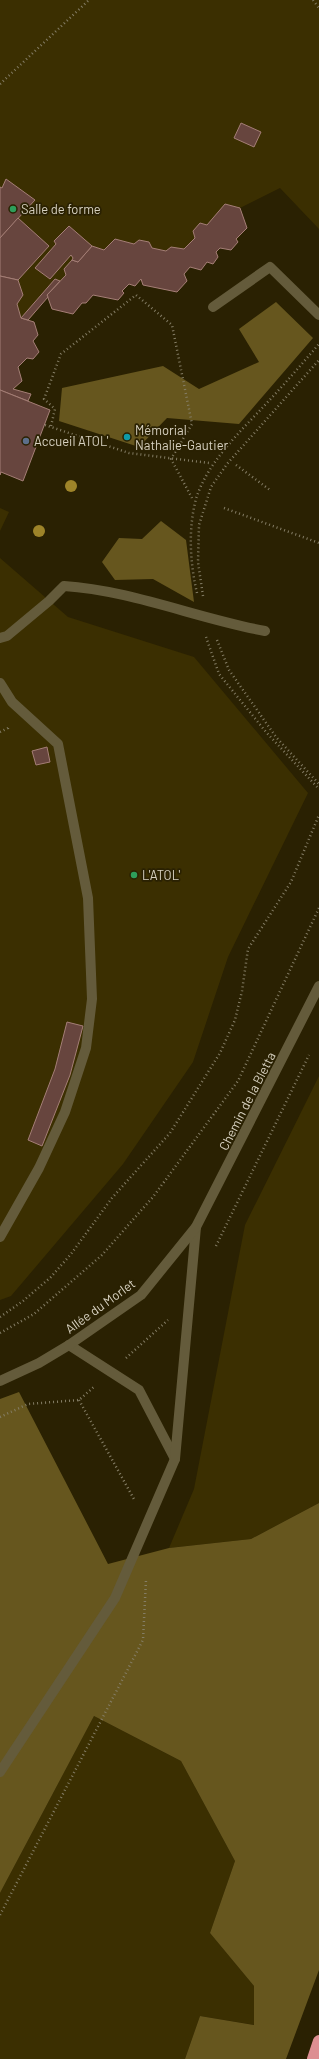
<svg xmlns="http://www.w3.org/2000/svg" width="319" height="2059" font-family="Barlow,sans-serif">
<rect width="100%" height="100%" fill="#2a2102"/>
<g fill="#3b2f01">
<path d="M0,0h319v229l-39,-41 -40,20 7,20 -10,11 1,3 -7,8 -11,-2 -4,4 2,5 -5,7 -6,-2 -6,8 -11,-3 -6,7 3,7 -10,11 -34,-7 -2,-6 -6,7 -6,-2 -7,7 2,2 -6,7 -25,-5 -7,8h-4l-9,11 -21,-5 -4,-12 -19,23 5,2 4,13 -5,6 6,11 -6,7 -6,-1 -9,9 4,14 -8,8 17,5 -3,7 22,9 -27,71 -21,-9 -2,3z"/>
<path d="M0,508l9,4 -9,19z"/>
<path d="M0,558l68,59 126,40 114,136 -80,164 -35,105 -70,102 -112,132 -11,4z"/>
<path d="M319,1076v427l-68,36 -82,9 25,-59 51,-264z"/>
<path d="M94,1716l87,45 54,100 -25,72 44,53 1,39 -55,-9 -15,43h-185v-166z"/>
</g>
<g fill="#66561e">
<path d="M276,302l37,36 -74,86 -72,-6 -28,29 -80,-26 3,-33 101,-22 36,23 60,-27 -20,-33z"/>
<path d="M161,521l25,19 8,62 -41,-23 -38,1 -13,-18 17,-24 23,1z"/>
<path d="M19,1392l89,172 61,-16 82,-9 68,-36v467l-33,89h-101l15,-43 54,9v-39l-44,-53 25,-72 -54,-100 -87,-45 -94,177v-494z"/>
</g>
<g fill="#67453e" stroke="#a47e76">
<path d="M241,123l20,9 -7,15 -20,-9z"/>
<path d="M6,179l29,21 -35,38v-51l2,1z"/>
<path d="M225,204l15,4 7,20 -11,11 2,3 -7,8 -11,-2 -4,4 2,5 -5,7 -6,-2 -6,8 -11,-3 -6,7 3,7 -10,11 -34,-7 -2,-6 -6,7 -6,-2 -7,7 2,2 -6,7 -25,-5 -7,8h-4l-9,11 -21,-5 -5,-14 19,-20 -2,-6 8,-9 6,2 14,-16 12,4 11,-11 19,5 5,-4 10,2 3,6 14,3 5,-4 13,2 11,-11 -2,-7 7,-8 7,2z"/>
<path d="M18,218l31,28 -31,34 -18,-4v-38z"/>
<path d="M69,226l23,20 -14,16 -6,-2 1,-2 -2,-3 -21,24 -15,-11 21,-24 -2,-3z"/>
<path d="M0,276l18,4 5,15 -6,9 4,14 13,4 4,13 -5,6 6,11 -6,7 -6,-1 -9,9 4,14 -9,8 18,5 -3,7 -28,-11z"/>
<path d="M55,279l5,2 -13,14 1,2 -20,23 -7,-2z"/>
<path d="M0,390l50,20 -27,71 -22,-9 -1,3z"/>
<path d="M47,747l3,15 -14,3 -4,-14z"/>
<path d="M67,1022l16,4 -13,49 -28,71 -14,-6 27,-71z"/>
</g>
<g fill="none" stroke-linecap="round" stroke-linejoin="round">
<g stroke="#847d65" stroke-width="2.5" stroke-dasharray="1 3" stroke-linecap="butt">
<path d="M313,0l6,8"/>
<path d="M0,84l89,-84"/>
<path d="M45,425l84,28 80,10"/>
<path d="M51,426l4,-17 -11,-10 17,-45 75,-59 36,30 20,99 -21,35 21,39"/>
<path d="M236,465l34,25"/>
<path d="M224,508l95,35"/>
<path d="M197,593c-7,-30 -9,-64 -1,-94 11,-36 43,-66 68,-93 19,-20 37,-41 55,-62"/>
<path d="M203,596l-5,-34 1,-37 12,-38 16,-23 92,-104"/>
<path d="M206,637l13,37 47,58 53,57"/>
<path d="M217,640l12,30 47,67 43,47"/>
<path d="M0,732l8,-4v-2"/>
<path d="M216,1246l93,-191"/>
<path d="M0,1317l23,-16 28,-24 20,-23 41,-56 58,-65 50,-80 15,-33 7,-29 6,-42 43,-67 28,-67"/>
<path d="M0,1333l34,-19 68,-59 51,-58 85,-116 81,-173"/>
<path d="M126,1358l42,-38"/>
<path d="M79,1400l56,101"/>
<path d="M0,1417l28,-13 51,-4 16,-14"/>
<path d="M0,1915l143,-275 3,-60"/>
</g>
<g stroke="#645b3b" stroke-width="10">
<path d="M213,307l57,-40 49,48"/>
<path d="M0,638l7,-2 42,-35 15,-15c66,4 135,33 201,45"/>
<path d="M0,683l12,19 46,42 30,154 4,101 -6,49 -21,64 -26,56 -39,69"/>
<path d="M69,1345l70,45 36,69"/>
<path d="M0,1772l115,-174 60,-139 21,-232"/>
</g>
<path stroke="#645b3b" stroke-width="10" d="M0,1381l39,-18 30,-18 72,-50 55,-68 123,-241"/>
<path stroke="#dd8f92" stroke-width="12" d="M313,2059l6,-18"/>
</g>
<g fill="#9e8429">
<circle cx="71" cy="486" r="6"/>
<circle cx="39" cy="531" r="6"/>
</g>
<g fill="#2e9e5b" stroke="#2a2102" stroke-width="1.5">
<circle cx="13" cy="209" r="4"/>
<circle cx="134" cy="875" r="4"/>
</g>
<circle fill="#0f9aa8" stroke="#2a2102" stroke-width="1.5" cx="127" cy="437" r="4"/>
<circle fill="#5c6f8a" stroke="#2a2102" stroke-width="1.5" cx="26" cy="441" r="4"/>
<g text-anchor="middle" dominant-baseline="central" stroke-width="3.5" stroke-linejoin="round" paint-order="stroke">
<g font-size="13" fill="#d7d1c0" stroke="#2a2102" text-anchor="start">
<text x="21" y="209">Salle de forme</text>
<text x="135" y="430">Mémorial<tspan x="135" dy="15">Nathalie-Gautier</tspan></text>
<text x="34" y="441">Accueil ATOL'</text>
<text x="142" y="875">L'ATOL'</text>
</g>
<g font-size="13" fill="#d7d1c0" stroke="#2a2102">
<text transform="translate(247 1101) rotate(-63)">Chemin de la Bletta</text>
<text transform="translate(100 1306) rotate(-36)">Allée du Morlet</text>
</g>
</g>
</svg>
